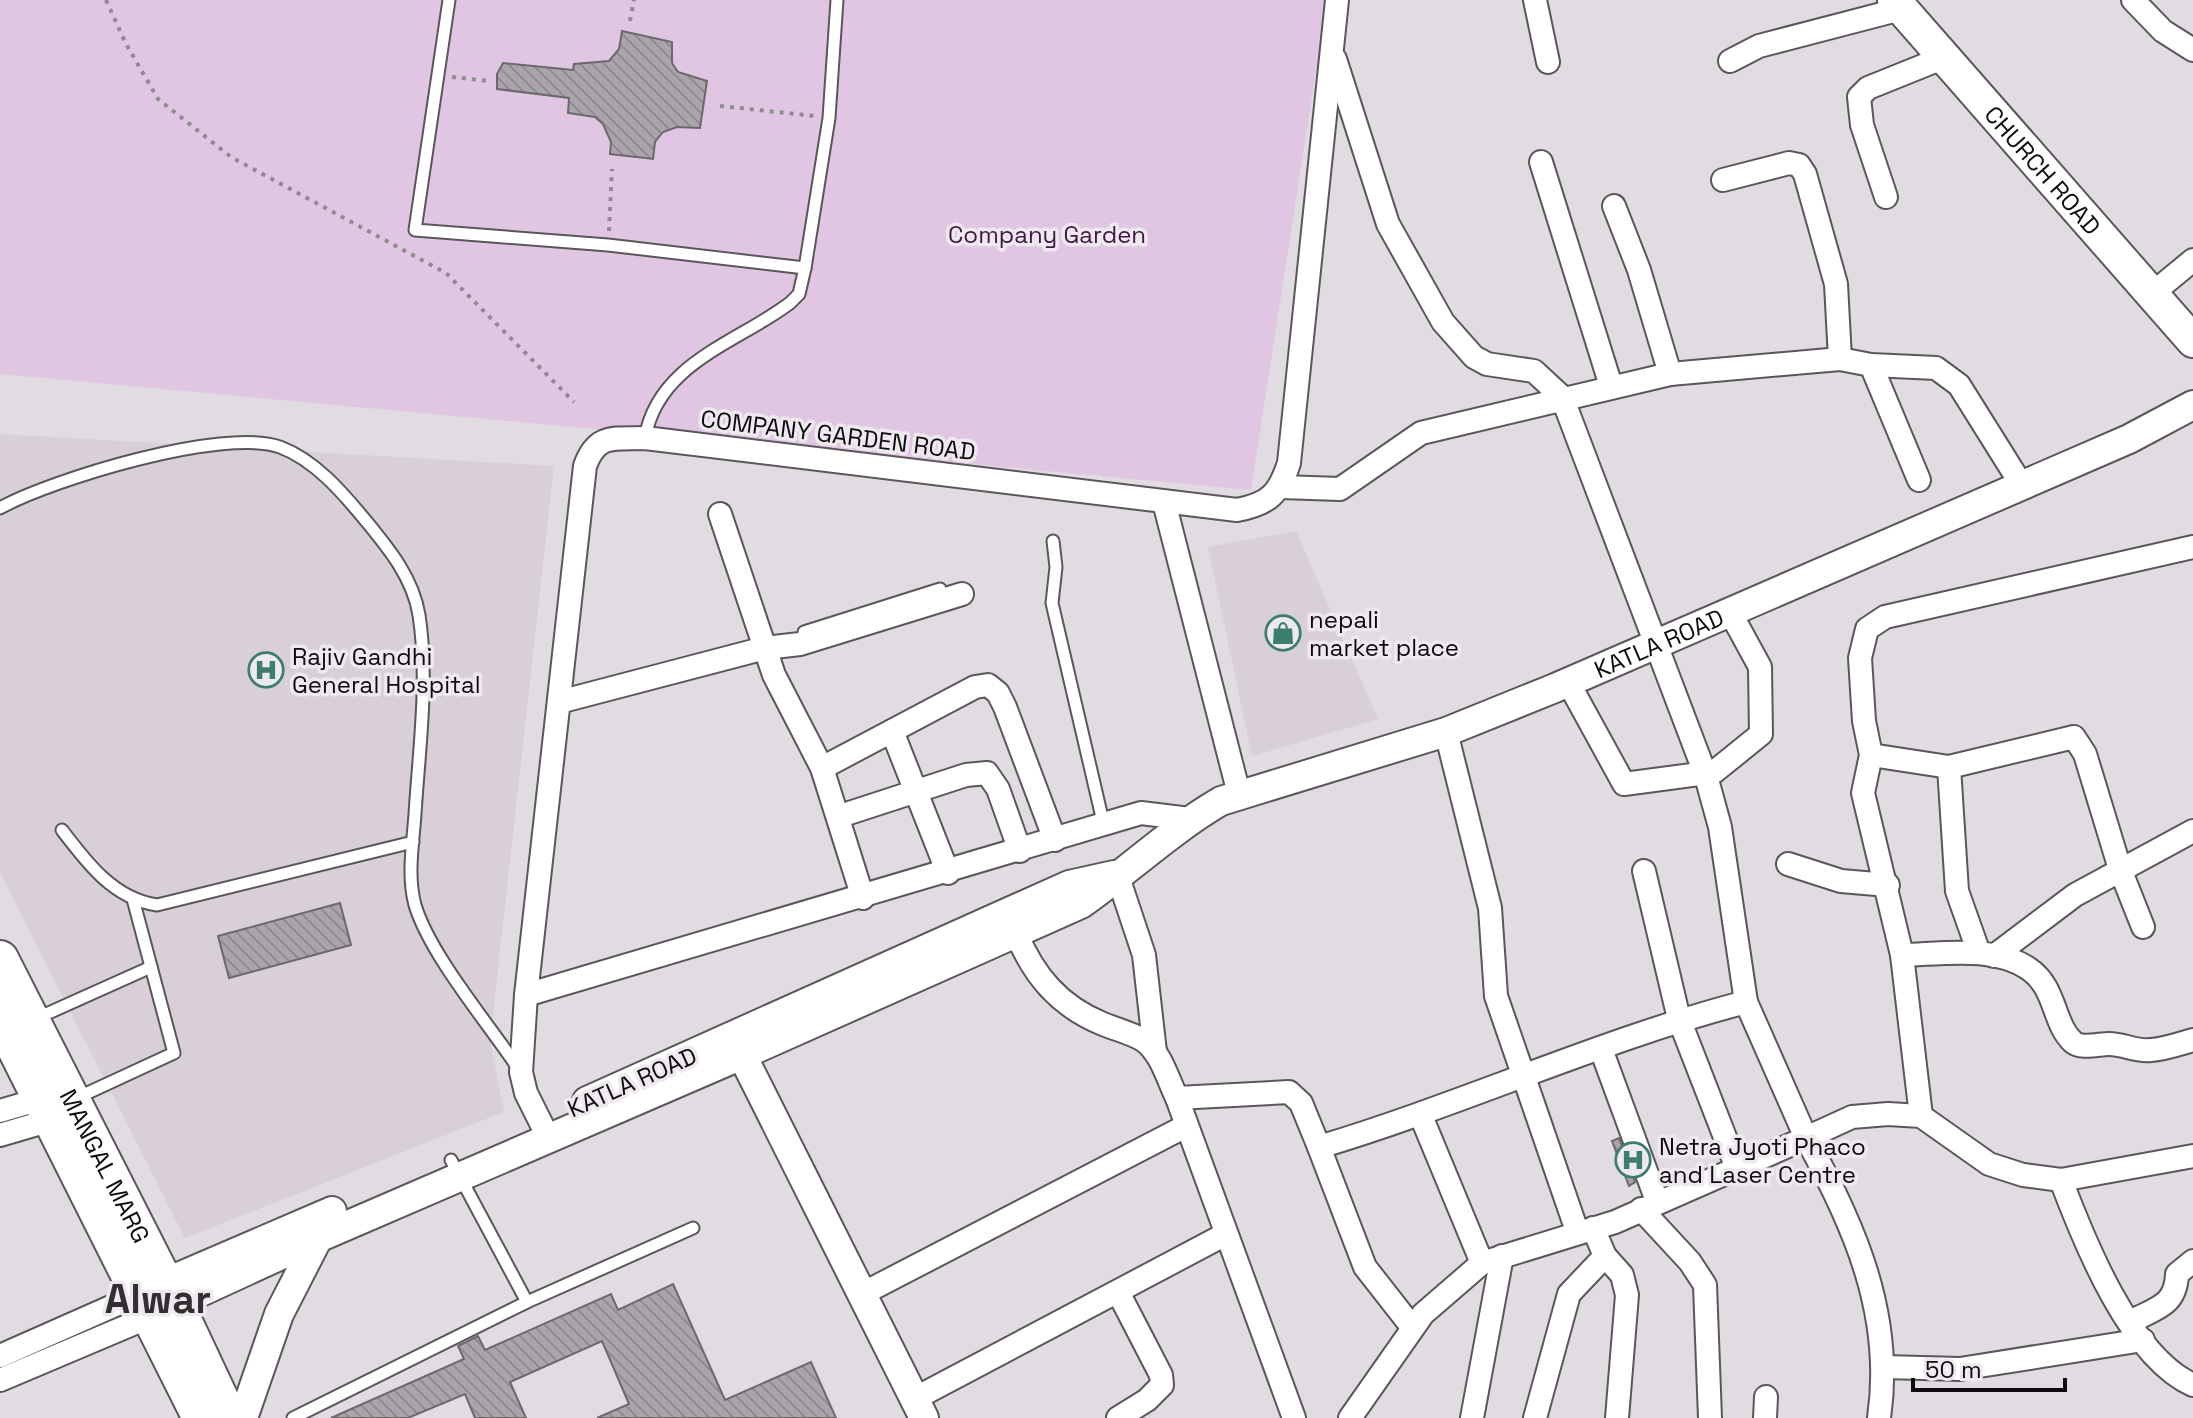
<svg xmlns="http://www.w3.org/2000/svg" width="2193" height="1418" font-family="'Space Grotesk',sans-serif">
<defs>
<pattern id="building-back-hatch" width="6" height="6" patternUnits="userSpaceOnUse" patternTransform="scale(2)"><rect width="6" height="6" fill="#a9a5aa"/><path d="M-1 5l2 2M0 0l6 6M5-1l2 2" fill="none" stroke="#908d91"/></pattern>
</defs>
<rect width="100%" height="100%" fill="#e1dce1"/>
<g fill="#d8cfd9">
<path d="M0,434l554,32 -64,575 14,71 -319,126 -185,-365z"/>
<path d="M1296,531l82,188 -126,37 -44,-209z"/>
</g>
<path fill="#e1c6e3" d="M0,0h1327l-76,490 -1251,-116z"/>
<g fill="url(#building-back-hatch)" stroke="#6c686c" stroke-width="2">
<path d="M622,31l50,11v21l6,9 29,9 -7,47 -23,-1 -14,5 -8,10 -2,17 -43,-5 1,-12 -8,-18 -8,-7 -27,-4 1,-15 -72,-9v-15l6,-11 70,7 1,-6 35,-3 10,-12z"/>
<path d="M340,903l11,42 -122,33 -11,-42z"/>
<path d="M1619,1138l16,44 -6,4 -17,-45z"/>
<path d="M673,1284l52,116 86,-38 25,56h-239l32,-14 -27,-63 -92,41 16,36h-51l-10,-24 -57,24h-77l133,-59 -6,-13 20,-10 7,14 126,-56 7,16z"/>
</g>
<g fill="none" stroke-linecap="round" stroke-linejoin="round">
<defs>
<g id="service">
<path d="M449,0l-34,230 193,15 197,23 24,-150 8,-118"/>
<path d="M645,438c13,-75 92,-95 145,-135l9,-9 6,-26"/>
<path d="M0,508c53,-29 223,-81 280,-61 35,13 63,46 86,74 23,28 47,57 53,94 10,65 0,134 -4,199 -2,30 -8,61 0,91 15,50 73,118 103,163"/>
<path d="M1053,541l3,26 -4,36 52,223"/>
<path d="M804,632l136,-43"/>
<path d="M62,830c25,33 52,69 95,75l256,-63"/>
<path d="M35,1019l116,-52"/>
<path d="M81,1096l93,-43 -41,-154"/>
<path d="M451,1160l76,142"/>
<path d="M293,1418l234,-116 166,-74"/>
</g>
<g id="minor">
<path d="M1535,0l13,62"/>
<path d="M2133,0l30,31 30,19"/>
<path d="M1335,59l53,165 55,98 31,35 13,7 47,7 28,26 144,379 14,51 26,175 60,136 -191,84 -133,41 -59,51 -73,104"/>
<path d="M1730,61l29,-15 142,-37"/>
<path d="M1541,162l70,224"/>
<path d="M1723,180l66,-17 10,2 6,9 31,110 4,75"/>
<path d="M1886,197l-24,-72 -3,-28 9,-9 77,-31"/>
<path d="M1614,206l25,64 31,104"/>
<path d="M2153,293l40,-33"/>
<path d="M1871,365l48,115"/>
<path d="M1281,487l59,2 81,-56 249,-59 170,-15 31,6 65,3 23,17 62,99"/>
<path d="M1164,502l75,292"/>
<path d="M720,514l54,161 48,93 41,130"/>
<path d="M1568,682l56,102 90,-12 47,-38 -1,-67 -30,-55"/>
<path d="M559,702l206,-54 35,-4 162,-50"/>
<path d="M892,731l56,142"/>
<path d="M1446,732l44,176 6,88 81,235"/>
<path d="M1871,755l78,12 125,-30 11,17 35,115 23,58"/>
<path d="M1949,767l8,124 22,62"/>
<path d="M822,768l153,-81 13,-2 10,8 7,14 50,133"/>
<path d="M840,816l126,-41 21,-2 11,16 22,62"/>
<path d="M1788,864l53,17 47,4"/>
<path d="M1644,871l35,148 58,149"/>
<path d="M1117,874l27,81 11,97"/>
<path d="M1016,933c18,43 43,73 87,91 12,5 28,9 40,16 18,12 25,40 34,58l117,320"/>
<path d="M1902,955c40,-1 92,-10 127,14 27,18 24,55 44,73 8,7 26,2 36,2 15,0 27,8 42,6 14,-1 28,-6 42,-10"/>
<path d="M1994,956l81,-61 118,-64"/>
<path d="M526,995l615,-182 49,6"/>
<path d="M1601,1049l56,152"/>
<path d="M1177,1098l112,-6 12,11 18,44c144,-43 281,-107 427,-145"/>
<path d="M0,1111l41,-12"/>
<path d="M1421,1116l61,147"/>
<path d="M1921,1116l-19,-161 -39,-162 8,-38 -7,-34 -4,-63 7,-29 18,-12 308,-70"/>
<path d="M0,1135l51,-15"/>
<path d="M549,1139l-23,-46 -5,-21 5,-77 59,-529c12,-33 29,-27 60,-28l592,72c32,-6 42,-16 52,-47l48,-463"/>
<path d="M1319,1147l46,120 47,60"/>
<path d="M2061,1180c23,61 69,177 132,205"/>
<path d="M1641,1209l49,53 15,23 5,133"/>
<path d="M1593,1228l12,28 17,19 5,20 -10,123"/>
<path d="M1118,1292l43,83 1,10 -15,15 -29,18"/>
<path d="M862,1294l322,-167"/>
<path d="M2130,1322c26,-14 46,-16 47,-48l16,-13"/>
<path d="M0,1356l138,-61"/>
<path d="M1883,1367l77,2 183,-29"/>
<path d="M0,1380l149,-63"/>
<path d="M914,1399l310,-164"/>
<path d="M1472,1418l30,-162"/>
<path d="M1535,1418l34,-124 36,-38"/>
<path d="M1765,1418l1,-21"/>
<path d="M1879,1418c15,-102 -24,-192 -73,-280l46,-21 36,-3 33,2 68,48 34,11 38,5 132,-24"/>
</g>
<g id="tertiary">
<path d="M742,1055l182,363"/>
<path d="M587,1101l482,-216 45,-10"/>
<path d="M146,1291l186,-80"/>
<path id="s1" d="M157,1312l161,-74 424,-183 339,-151c47,-33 90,-74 140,-103l225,-69 109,-44 574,-249 64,-34"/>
<path d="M243,1418l36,-104 39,-76"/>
</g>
<g id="secondary">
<path id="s2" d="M1894,0l299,341"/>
</g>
<g id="primary">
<path id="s3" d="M0,959l175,344 54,115"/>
<path d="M0,1017l201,401"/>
</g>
</defs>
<use href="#service" stroke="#5a565a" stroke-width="15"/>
<use href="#minor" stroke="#5a565a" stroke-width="26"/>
<use href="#tertiary" stroke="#5a565a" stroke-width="32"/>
<use href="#secondary" stroke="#5a565a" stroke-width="36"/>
<use href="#primary" stroke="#5a565a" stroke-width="40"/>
<g stroke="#8f8b8f" stroke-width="4" stroke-dasharray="4 6" stroke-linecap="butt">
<path d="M106,0l20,44 32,55 73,58 215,116 128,129"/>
<path d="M630,21l4,-21"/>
<path d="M452,77l37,4"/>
<path d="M720,106l95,10"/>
<path d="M609,231l3,-62"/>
</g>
<use href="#service" stroke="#fff" stroke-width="11"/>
<use href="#minor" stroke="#fff" stroke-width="22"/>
<use href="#tertiary" stroke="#fff" stroke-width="28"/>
<use href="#secondary" stroke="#fff" stroke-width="32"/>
<use href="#primary" stroke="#fff" stroke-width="36"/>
</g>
<defs>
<symbol id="shop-ring" viewBox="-11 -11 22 22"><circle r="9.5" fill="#eee9ee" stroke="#3d7d6c" stroke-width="1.5"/><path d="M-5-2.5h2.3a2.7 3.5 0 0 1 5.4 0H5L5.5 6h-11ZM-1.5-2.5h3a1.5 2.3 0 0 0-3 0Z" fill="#3d7d6c"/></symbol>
<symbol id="hospital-ring" viewBox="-11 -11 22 22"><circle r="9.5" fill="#eee9ee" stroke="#3d7d6c" stroke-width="1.5"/><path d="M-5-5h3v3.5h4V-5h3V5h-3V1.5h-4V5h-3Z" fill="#3d7d6c"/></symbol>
</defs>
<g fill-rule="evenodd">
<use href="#shop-ring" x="1263" y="613" width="40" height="40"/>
<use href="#hospital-ring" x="246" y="650" width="40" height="40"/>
<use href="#hospital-ring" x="1613" y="1140" width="40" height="40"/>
</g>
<g text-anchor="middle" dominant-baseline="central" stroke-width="7" stroke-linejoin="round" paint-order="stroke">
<g font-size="24" fill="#0d0b0d" stroke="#eee9ee">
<text stroke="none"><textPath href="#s2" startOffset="226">CHURCH ROAD</textPath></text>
<text transform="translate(838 435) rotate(7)">COMPANY GARDEN ROAD</text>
<text stroke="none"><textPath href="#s1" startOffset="1650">KATLA ROAD</textPath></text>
<text transform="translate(632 1082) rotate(-24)">KATLA ROAD</text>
<text stroke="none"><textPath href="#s3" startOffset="232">MANGAL MARG</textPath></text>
</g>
<g font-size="24" fill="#411945" stroke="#eee9ee">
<text x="1047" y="234">Company Garden</text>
</g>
<g font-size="24" fill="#0d0b0d" stroke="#eee9ee" text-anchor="start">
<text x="1309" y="619">nepali<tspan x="1309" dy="28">market place</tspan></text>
<text x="292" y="656">Rajiv Gandhi<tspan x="292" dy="28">General Hospital</tspan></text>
<text x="1659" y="1146">Netra Jyoti Phaco<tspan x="1659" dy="28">and Laser Centre</tspan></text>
</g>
<g font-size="40" font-weight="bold" fill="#322f32" stroke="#eee9ee">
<text x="158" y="1299">Alwar</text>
</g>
</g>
<path d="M1913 1378v12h152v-12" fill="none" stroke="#0d0b0d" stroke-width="4"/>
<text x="1925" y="1378" font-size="24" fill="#0d0b0d" stroke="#eee9ee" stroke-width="6" paint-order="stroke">50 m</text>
</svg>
